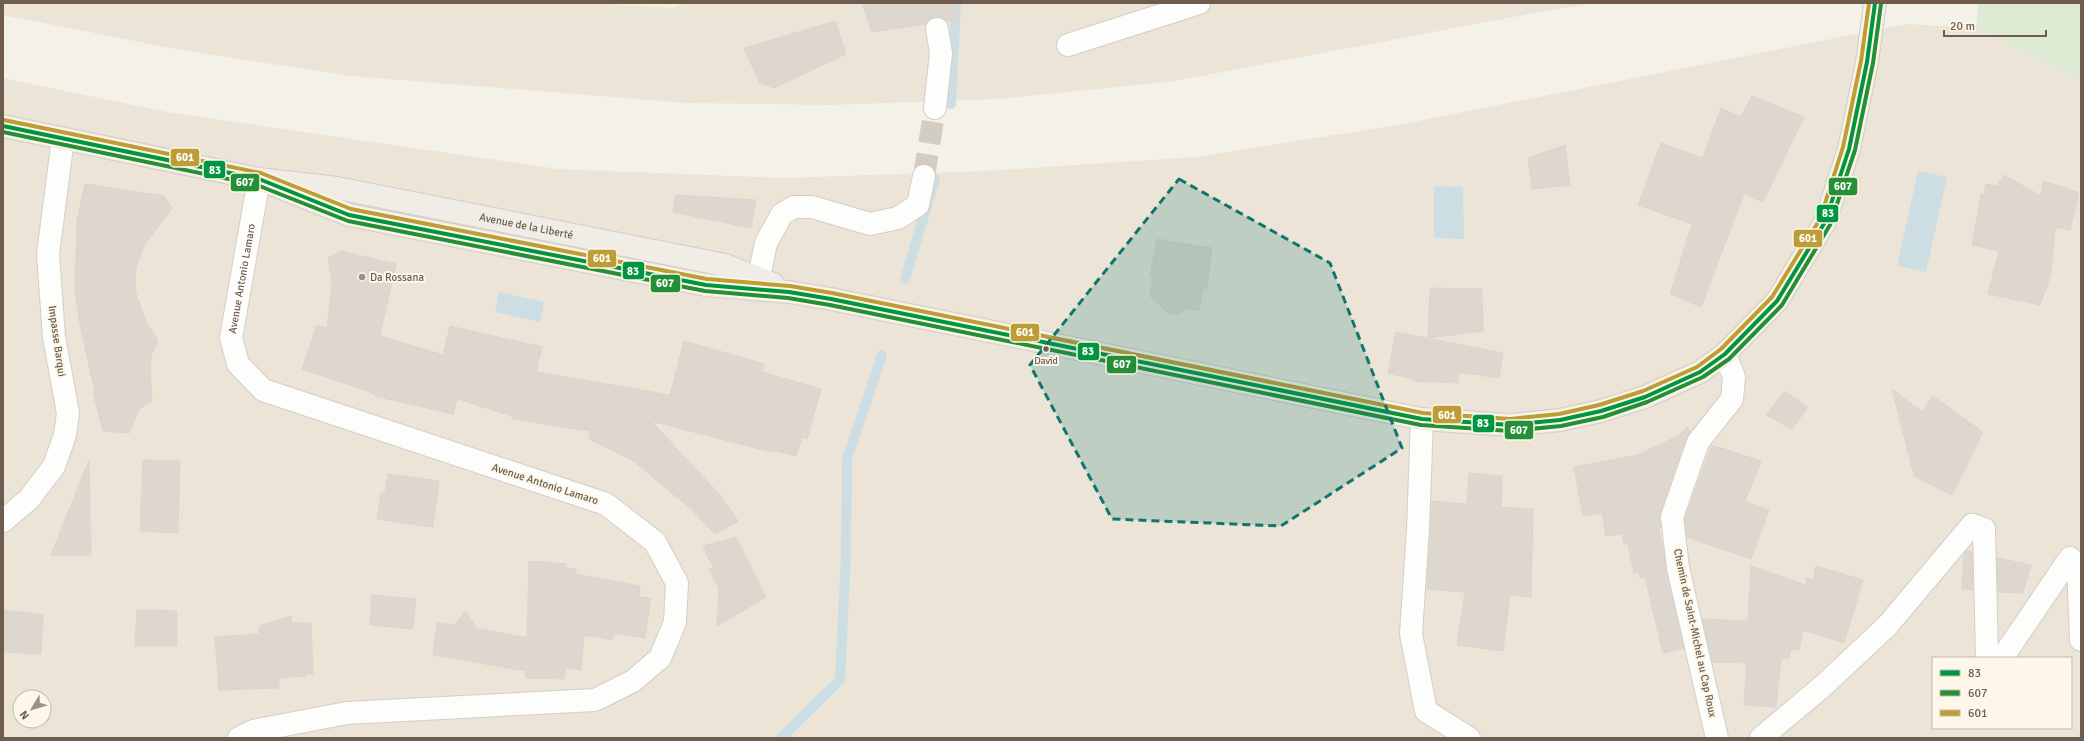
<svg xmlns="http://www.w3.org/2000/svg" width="2084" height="741" font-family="Signika,sans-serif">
<rect width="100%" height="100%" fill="#f4f1e9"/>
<g fill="#ece4d7" fill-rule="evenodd">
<path d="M3,3h1591l-66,11 -353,67 -176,18 -168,6 -144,-2 -336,-27 -165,-25 -183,-36z"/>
<path d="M1907,24l69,4 105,53v657h-2078v-660l164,34 391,57 227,9 200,-7 211,-14 207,-33zM1933,658h138v70h-138zM20,697h24v24h-24z"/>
</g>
<path fill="#dfead5" d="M1978,3h103v78l-105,-53z"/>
<path fill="#f4f0d4" d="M588,3h99l-15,5z"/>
<g fill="#ccdee3">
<path d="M1918,171l29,6 -21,95 -29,-6z"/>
<path d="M1434,186l29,1 1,52 -30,-1z"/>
<path d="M499,292l45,10 -4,20 -45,-10z"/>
</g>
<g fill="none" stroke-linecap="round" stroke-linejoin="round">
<g stroke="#ccdee3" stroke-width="10">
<path d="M951,104l5,-101"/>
<path d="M905,279l30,-100"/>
<path d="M781,738l59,-58 6,-127 1,-94 35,-104"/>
</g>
</g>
<g fill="#ddd7cf" stroke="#dcd5cc">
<path d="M862,3h95l1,16 -12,2 -11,-4 -6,2 -3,5 -54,8z"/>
<path d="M835,21l11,33 -72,34 -15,-6 -15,-34z"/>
<path d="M1752,96l52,21 -41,85 -19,-8 -43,113 -31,-13 22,-70 -54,-19 23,-62 42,15 18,-50 20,9z"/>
<path d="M1565,145l5,40 -38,4 -4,-31z"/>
<path d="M2004,175l37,21 3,-15 35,12 -9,37 -15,-3 -4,47 -11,31 -52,-11 11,-43 -27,-6 9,-51 3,1 2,-11 11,2z"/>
<path d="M85,184l79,12 8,12 -28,37 -8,23 -1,19 2,10 9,24 12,20 -7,15 -1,10 2,35 -13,8 -10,24 -26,-2 -10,-39h2l-15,-68 -5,-32 2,-72z"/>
<path d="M675,195l81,5 -5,28 -78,-16z"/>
<path d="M1157,239l55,9 -5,41 -4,-1 -4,23 -12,-3 -10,7 -9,-2 -18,-17 3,-18 -3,-1z"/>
<path d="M341,251l55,13 -16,72 63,19 7,-29 92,21 -6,25 134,23 14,-54 80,23 -2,8 59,17 -14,50 -5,-2 -6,19 -24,-6 -1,2 -120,-31 70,75 17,25 -23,13 -25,-26 -58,-48 -43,-21 1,-8 -78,-12v-3l-55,-17 -4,15 -78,-18 1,-2 -74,-25 15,-44 10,3 5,-45 -4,-25z"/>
<path d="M1430,288l52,1 1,42 -55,7z"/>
<path d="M1396,332l107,21 -4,25 -40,-6 -1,11 -46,-2 1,-2 -25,-6z"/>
<path d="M1892,389l30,23 11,-16 50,36 -31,63 -38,-19z"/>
<path d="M1784,391l24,16 -16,22 -26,-14z"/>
<path d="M1687,427l3,5 -4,6 -26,75 1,15 -3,-1 26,121 -21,5 -18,-76 -5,1 -1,-6 -5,1 -6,-29h-4l-2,-10 -16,2 -4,-23 -19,3 -9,-49 64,-12 40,-19z"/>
<path d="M1712,445l49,16 -16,40 24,9 -18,49 -64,-22 -2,-19z"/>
<path d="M89,460l2,95h-40z"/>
<path d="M143,460l37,1 -2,72 -38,-2z"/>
<path d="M1469,473l33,3 -1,31 32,2 -2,88 -21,-2 -7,56 -46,-6 8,-53 -38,-3 5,-88 35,3z"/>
<path d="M388,474l51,7 -6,46 -56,-8 4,-26 4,1z"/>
<path d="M736,537l30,60 -49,29 2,-37 -10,-20h6l-10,-16h2l-4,-7z"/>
<path d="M1967,551l5,1 1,38 -11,-1 2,-35z"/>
<path d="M1997,558l34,7 -8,28 -25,-1z"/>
<path d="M529,561l37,3v4l10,1 -1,5 65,12 -1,11 12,1 -6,40 -31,-5 -2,7 -28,-5 -3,35 -16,-3 -1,12 -38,-1v-7l-93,-16 4,-32 17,2 12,-14 10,17 51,10z"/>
<path d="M1751,566l55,19 1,-7 6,2 3,-14 47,14 -19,63 -41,-13 -4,20 -8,-1 -3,10 -7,-1 -5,49 -32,-2 3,-42 -35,-1 -10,-43 46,2z"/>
<path d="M372,595l44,4 -3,30 -43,-4z"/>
<path d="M3,610l40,5 -2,39 -38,-2z"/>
<path d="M137,610l40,1v35h-42z"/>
<path d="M291,616l1,7h19l2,51h-7v2l-27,2v10l-60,2 -4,-53 44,-3v-8z"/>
</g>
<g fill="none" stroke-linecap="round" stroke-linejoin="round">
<path stroke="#d2ccc2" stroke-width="22" stroke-dasharray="22 11" stroke-linecap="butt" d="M924,176l11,-68"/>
<defs>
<g id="minor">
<path d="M1068,45l131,-42"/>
<path d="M935,108l6,-55 -4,-24"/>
<path d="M759,277l7,-34 16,-29 12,-7h18l58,17 28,-6 20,-13 6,-29"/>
<path d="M1422,419l-4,110 -7,105 15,77 43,27"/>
<path d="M3,521l26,-22 25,-33 11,-31 3,-22 -14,-76 -6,-83 15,-115"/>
<path d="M2002,658l68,-100 8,8 3,74"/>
<path id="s1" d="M239,738l14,-7 94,-18 248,-13 38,-19 27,-23 15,-36 2,-39 -22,-41 -49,-38 -343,-114 -25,-26 -7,-26 28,-159"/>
<path d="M1717,738l-39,-170 -6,-51 26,-75 34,-43 2,-22 -9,-23"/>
<path d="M1761,738l63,-53 63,-59 85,-101 12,4 3,129"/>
</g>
<g id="major">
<path id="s2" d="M3,126l256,53 78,9 388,77 48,19"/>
<path d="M259,179l90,36 357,70 83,7 42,7 591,120 88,6 50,-5 41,-9 44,-14 55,-25 25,-18 52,-53 48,-79 24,-73 18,-87 8,-59"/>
</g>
</defs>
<use href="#minor" stroke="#d3cec7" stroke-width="24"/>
<use href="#major" stroke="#d3cdc6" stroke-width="24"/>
<use href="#minor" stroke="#fdfdfc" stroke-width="22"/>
<use href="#major" stroke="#f0ede6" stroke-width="22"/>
<defs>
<path id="bus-1" d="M3,126l256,53 90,36 357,70 83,7 42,7 591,120 88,6 50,-5 41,-9 44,-14 55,-25 25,-18 52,-53 48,-79 24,-73 18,-87 8,-59"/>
<path id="bus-2" d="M3,132l254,53 91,36 357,70 83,7 42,7 591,120 89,6 51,-5 42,-9 44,-15 56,-25 26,-18 53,-54 48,-80 25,-75 18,-87 8,-59"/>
<path id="bus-3" d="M4,120l257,53 90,36 356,70 83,7 42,7 591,120 87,6 49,-5 40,-9 44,-14 54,-24 24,-18 51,-52 48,-78 23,-72 18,-86 8,-58"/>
</defs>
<use href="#bus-1" stroke="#fcf7e9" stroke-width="7"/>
<use href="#bus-2" stroke="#fcf7e9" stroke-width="7"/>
<use href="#bus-3" stroke="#fcf7e9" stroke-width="7"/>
<use href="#bus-1" stroke="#009640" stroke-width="4"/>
<use href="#bus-2" stroke="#258f37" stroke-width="4"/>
<use href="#bus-3" stroke="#be9d36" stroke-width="4"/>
</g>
<path fill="#0f766e" fill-opacity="0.2" stroke="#0f766e" stroke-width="3" stroke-dasharray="8 5" stroke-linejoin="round" d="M1179,179l151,84 72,185 -121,78 -169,-7 -82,-154z"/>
<circle fill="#9d9084" stroke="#fcf7e9" stroke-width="1.5" cx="362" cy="277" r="4"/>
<circle fill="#6e5c4d" stroke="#fcf7e9" stroke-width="1.5" cx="1046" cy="349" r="3.5"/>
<g text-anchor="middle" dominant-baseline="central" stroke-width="4" stroke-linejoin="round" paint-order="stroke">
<g font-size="10" fill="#6e5c4d" stroke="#fcf7e9">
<text x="1046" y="361">David</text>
</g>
<g font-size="11" fill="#6e5c4d" stroke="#fcf7e9">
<text stroke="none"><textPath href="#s2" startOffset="533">Avenue de la Liberté</textPath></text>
<text stroke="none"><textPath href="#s1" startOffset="1109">Avenue Antonio Lamaro</textPath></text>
<text transform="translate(57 341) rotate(82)">Impasse Barqui</text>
<text transform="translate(545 484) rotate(18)">Avenue Antonio Lamaro</text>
<text transform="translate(1695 633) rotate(78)">Chemin de Saint-Michel au Cap Roux</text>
</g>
<g font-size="11" fill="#6e5c4d" stroke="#fcf7e9" text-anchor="start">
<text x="370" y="277">Da Rossana</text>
</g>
</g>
<g stroke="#fcf7e9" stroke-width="1.5">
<rect x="170" y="148" width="30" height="19" rx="4" fill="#be9d36"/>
<rect x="203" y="160" width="23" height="19" rx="4" fill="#009640"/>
<rect x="230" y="173" width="30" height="19" rx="4" fill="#258f37"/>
<rect x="1828" y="177" width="30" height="19" rx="4" fill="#258f37"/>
<rect x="1816" y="204" width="23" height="19" rx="4" fill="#009640"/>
<rect x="1793" y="229" width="30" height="19" rx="4" fill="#be9d36"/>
<rect x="587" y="249" width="30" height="19" rx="4" fill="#be9d36"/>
<rect x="622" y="261" width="23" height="19" rx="4" fill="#009640"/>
<rect x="650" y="274" width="31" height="19" rx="4" fill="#258f37"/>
<rect x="1010" y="323" width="30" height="19" rx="4" fill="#be9d36"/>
<rect x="1077" y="342" width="23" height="19" rx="4" fill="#009640"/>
<rect x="1106" y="355" width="31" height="19" rx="4" fill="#258f37"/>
<rect x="1432" y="405" width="30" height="19" rx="4" fill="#be9d36"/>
<rect x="1472" y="414" width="23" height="19" rx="4" fill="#009640"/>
<rect x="1504" y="420" width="30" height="20" rx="4" fill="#258f37"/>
</g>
<g font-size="11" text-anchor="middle" font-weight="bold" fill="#fff">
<text x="185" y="161">601</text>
<text x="215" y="174">83</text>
<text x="245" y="186">607</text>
<text x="1843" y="190">607</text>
<text x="1828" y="217">83</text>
<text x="1808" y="242">601</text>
<text x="602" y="262">601</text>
<text x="633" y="275">83</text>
<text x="665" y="287">607</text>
<text x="1025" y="336">601</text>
<text x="1088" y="355">83</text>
<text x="1122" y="368">607</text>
<text x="1447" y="419">601</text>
<text x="1483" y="427">83</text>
<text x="1519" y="434">607</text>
</g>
<rect width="2084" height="741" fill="none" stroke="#6e5c4d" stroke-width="8"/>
<rect x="1932" y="657" width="140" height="72" fill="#fcf7e9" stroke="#c3b9ab"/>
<rect x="1940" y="670" width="20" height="6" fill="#009640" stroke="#c3b9ab"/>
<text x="1968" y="677" font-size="12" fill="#6e5c4d">83</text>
<rect x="1940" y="690" width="20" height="6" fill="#258f37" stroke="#c3b9ab"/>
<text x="1968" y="697" font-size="12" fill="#6e5c4d">607</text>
<rect x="1940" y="710" width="20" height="6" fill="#be9d36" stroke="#c3b9ab"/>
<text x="1968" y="717" font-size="12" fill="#6e5c4d">601</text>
<g transform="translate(32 709) rotate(232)"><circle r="19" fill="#fcf7e9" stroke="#c3b9ab"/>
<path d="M0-3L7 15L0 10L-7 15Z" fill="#9d9084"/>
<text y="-6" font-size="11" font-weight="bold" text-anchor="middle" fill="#6e5c4d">N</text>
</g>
<path d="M1944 30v6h102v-6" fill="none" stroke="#6e5c4d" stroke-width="2"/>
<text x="1950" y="30" font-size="12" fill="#6e5c4d" stroke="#fcf7e9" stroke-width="3" paint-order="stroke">20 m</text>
</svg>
